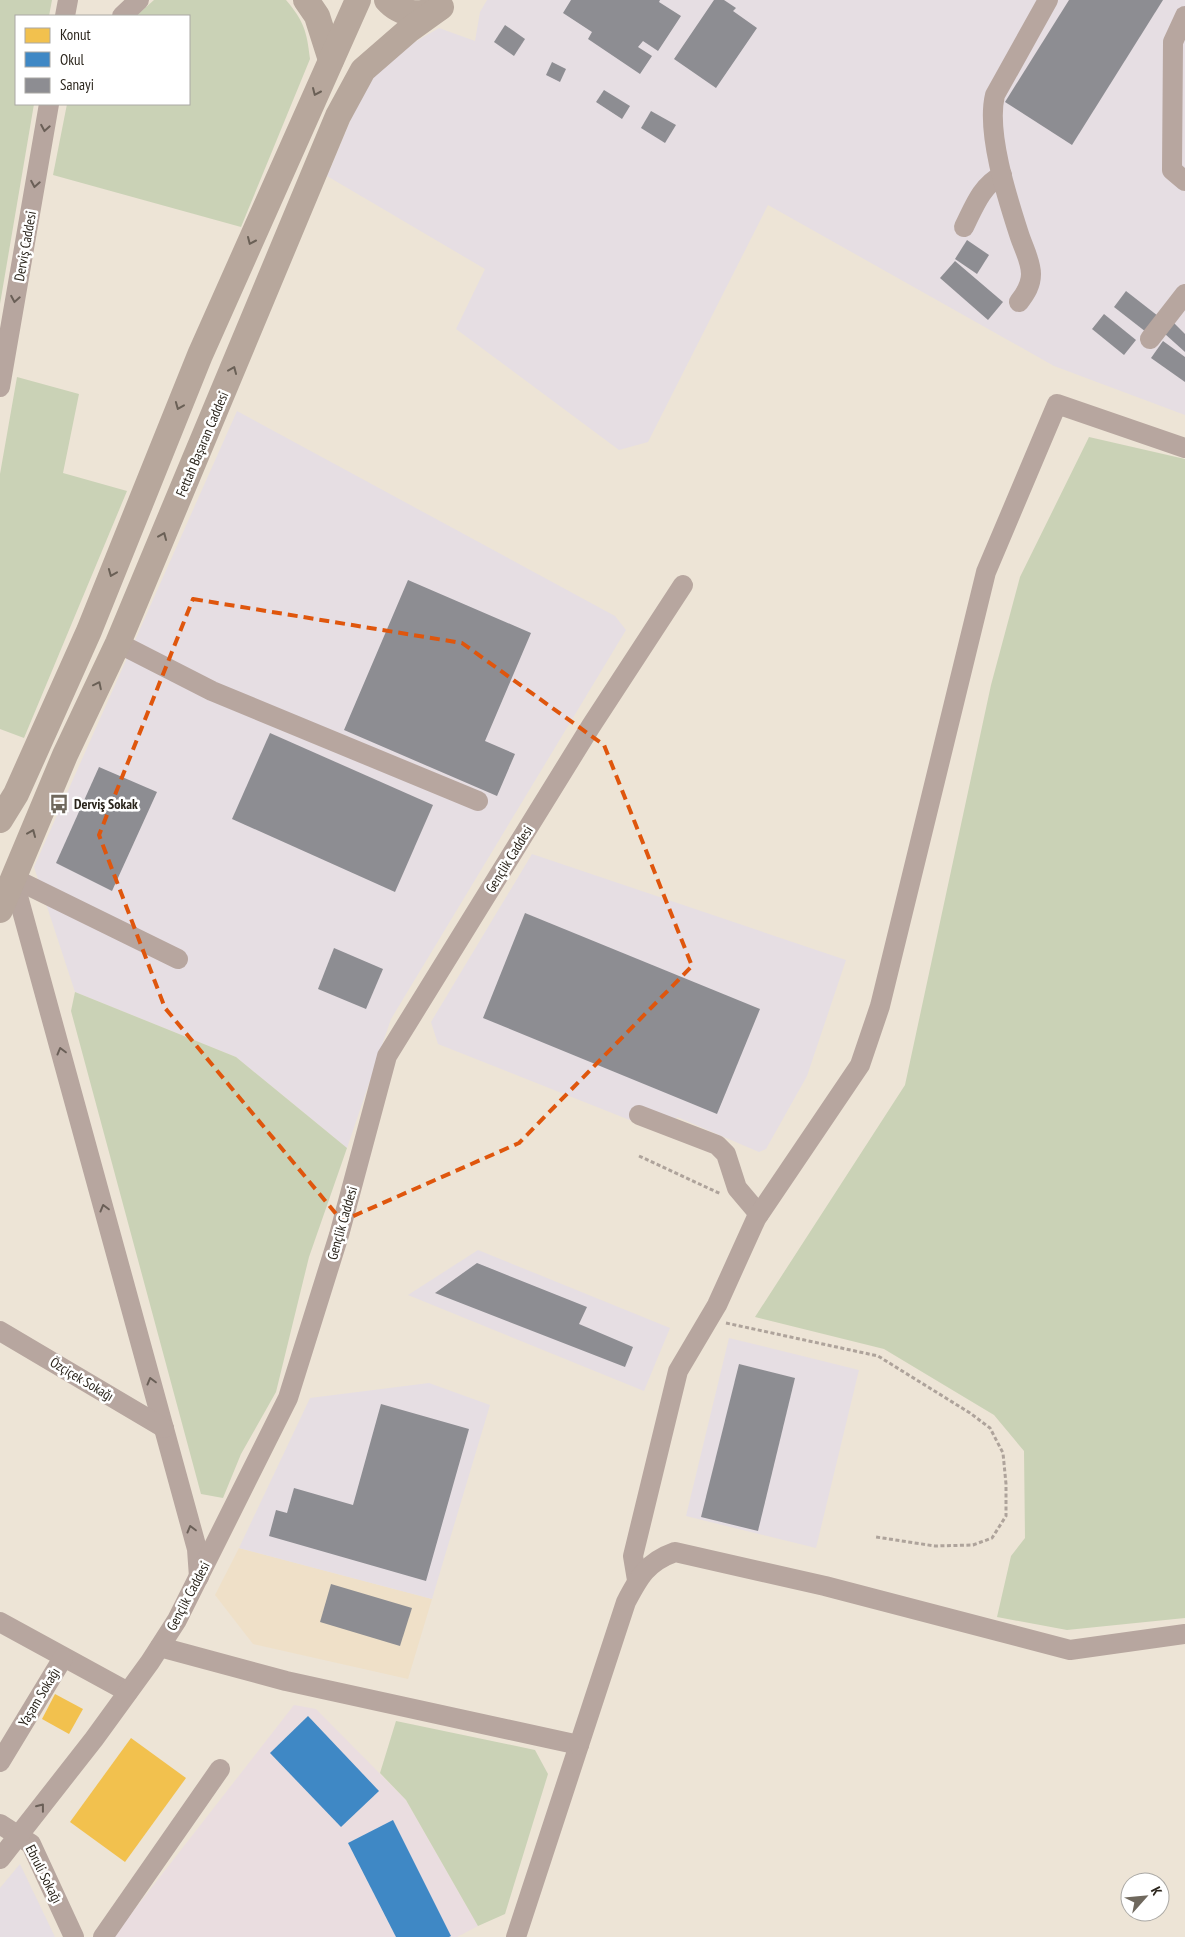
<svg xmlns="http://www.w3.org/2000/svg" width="1185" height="1937" font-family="'PT Sans Narrow',sans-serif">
<rect width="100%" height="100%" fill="#ede4d6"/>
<path fill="#efe0c8" d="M239,1548l193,51 -24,80 -155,-35 -38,-49z"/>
<g fill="#e6dee3">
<path d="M487,0h698v415l-131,-49 -286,-161 -120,237 -29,8 -163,-121 29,-60 -158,-93 39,-93 28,-29 45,-26 36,13 5,-29z"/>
<path d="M237,411l378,205 11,14 -235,389 -44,129 -111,-91 -161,-65 -41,-125z"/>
<path d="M532,854l314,106 -39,116 -41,73 -7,3 -82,-35 -7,19 -232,-92 -7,-22z"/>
<path d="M478,1250l192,78 -26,63 -236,-96z"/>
<path d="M729,1338l130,32 -43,178 -130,-32z"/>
<path d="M429,1383l61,22 -58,194 -193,-51 71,-150z"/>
<path d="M20,1864l35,73h-55v-49z"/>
</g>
<path fill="#eadde0" d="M294,1705l22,4 90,91 72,126 -21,11h-344z"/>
<g fill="#cad2b6">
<path d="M0,0h52l-3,16h-33v88h18l-34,200z"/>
<path d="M154,0h132c18,21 21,32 24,59l-69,168 -188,-52 14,-71h122v-88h-53z"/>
<path d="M17,377l62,17 -16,79 64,18 -103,247 -24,-9v-255z"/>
<path d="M1089,437l96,22v1159l-118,12 -70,-13 14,-61 14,-18 -1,-87 -30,-36 -110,-66 -129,-32 150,-232 86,-400 29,-108z"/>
<path d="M75,992l161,65 111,91 -38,109 -33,135 -35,62 -18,44 -22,-4 -130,-483z"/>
<path d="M396,1721l139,29 13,24 -43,140 -27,12 -72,-126 -26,-27z"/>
</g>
<g fill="#f2c14e">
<path d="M55,1694l28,15 -14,25 -27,-15z"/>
<path d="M131,1738l55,40 -61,84 -55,-40z"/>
</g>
<g fill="#3f88c5">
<path d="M308,1716l71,75 -38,36 -71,-74z"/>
<path d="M393,1820l58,116 -2,1h-53l-48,-94z"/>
</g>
<g fill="#8d8d92">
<path d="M571,0h89l-1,2 22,14 -23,35 -15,-10 -5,6 14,9 -12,18 -52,-35 4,-7 -29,-19z"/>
<path d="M714,0h10l12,8 -3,3 24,17 -41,60 -42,-29z"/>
<path d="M1069,0h94l-91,145 -67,-43z"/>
<path d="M505,25l20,14 -11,17 -20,-14z"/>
<path d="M552,62l14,7 -6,13 -14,-7z"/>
<path d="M604,90l26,16 -8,13 -26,-17z"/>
<path d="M651,111l25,14 -11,18 -24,-15z"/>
<path d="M967,240l22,15 -12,19 -22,-15z"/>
<path d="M955,261l48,41 -15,18 -48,-42z"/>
<path d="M1126,291l32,25 -12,16 -32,-25z"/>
<path d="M1104,314l32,26 -12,15 -32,-26z"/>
<path d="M1174,323l11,11v18l-20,-18z"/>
<path d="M1163,341l22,16v25l-34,-24z"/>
<path d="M408,580l123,53 -46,108 30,13 -18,42 -153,-66z"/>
<path d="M270,733l163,72 -38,87 -163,-73z"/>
<path d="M99,767l58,25 -45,99 -56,-28z"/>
<path d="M525,913l235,96 -43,105 -234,-96z"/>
<path d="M334,948l49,21 -17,40 -48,-20z"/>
<path d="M477,1263l110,44 -8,17 54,23 -8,20 -190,-74z"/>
<path d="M739,1364l56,14 -37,153 -57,-14z"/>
<path d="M381,1404l88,25 -43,152 -157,-45 7,-26 11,3 7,-25 59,17z"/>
<path d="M331,1584l81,24 -12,38 -80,-24z"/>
</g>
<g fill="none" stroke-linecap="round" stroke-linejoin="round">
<g stroke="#aea39b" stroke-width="3" stroke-dasharray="4 2.5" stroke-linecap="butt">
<path d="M639,1156l82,38"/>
<path d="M726,1323l152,33 92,57 20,15 13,25 3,31v32l-14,22 -19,7 -38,1 -59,-9"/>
</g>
<g stroke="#b7a69f" stroke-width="20">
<path d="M65,16l3,-16"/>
<path d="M122,16l17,-16"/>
<path d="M1185,16l-12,26 -1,128 13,11"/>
<path d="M964,227c10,-20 17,-41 38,-52"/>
<path d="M1019,302c7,-9 12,-17 12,-28 0,-13 -8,-27 -12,-40 -12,-37 -33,-102 -24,-139l53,-95"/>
<path d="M1150,339l35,-45"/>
<path d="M0,387l49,-283"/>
<path d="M118,643l94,48 266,110"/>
<path d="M13,878l184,671 2,28"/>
<path d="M13,878l165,81"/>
<path d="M639,1115l78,30 9,9 11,34 22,26"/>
<path d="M0,1331l164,97"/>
<path d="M637,1580l-4,-24 45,-185 39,-66 39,-86 104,-154 20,-59 106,-434 71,-168 128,44"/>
<path d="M0,1622l128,70"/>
<path d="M160,1647l126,34 293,64 -63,192"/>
<path d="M579,1745l47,-143c13,-25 21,-40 49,-50l150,34 245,64 115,-16"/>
<path d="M0,1762l63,-104"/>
<path d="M0,1824l31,20 43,93"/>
<path d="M0,1859l94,-120 56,-77 27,-42 111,-222 51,-163 48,-179 204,-330 92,-141"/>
<path d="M103,1937l117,-168"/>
</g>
<g stroke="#b7a79c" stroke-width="26">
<path d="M306,0l11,16 14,44"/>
<path d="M387,0c14,16 35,16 52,8"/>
<path d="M0,820l16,-26 73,-163 111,-276 158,-355"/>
<path d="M0,910l65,-155 53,-112 220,-527 25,-46 46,-40 32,-23"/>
</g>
</g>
<defs><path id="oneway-chevron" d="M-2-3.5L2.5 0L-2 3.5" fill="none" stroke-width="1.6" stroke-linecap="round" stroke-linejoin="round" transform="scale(1.25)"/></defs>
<g stroke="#6a6056">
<use href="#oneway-chevron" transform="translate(316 92) rotate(114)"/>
<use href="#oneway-chevron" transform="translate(251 241) rotate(114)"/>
<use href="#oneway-chevron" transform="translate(233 370) rotate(-67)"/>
<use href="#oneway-chevron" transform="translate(179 406) rotate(112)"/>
<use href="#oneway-chevron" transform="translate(163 536) rotate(-67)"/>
<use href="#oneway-chevron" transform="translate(112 573) rotate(112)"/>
<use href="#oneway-chevron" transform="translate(98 685) rotate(-64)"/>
<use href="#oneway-chevron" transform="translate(32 833) rotate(-67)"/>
</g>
<g stroke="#6a5f57">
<use href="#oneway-chevron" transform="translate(45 128) rotate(100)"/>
<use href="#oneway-chevron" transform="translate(35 184) rotate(100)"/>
<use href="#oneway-chevron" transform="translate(15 299) rotate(100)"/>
<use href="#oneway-chevron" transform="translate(61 1051) rotate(-105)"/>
<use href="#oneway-chevron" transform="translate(104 1208) rotate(-105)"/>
<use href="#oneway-chevron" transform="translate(151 1381) rotate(-105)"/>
<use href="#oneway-chevron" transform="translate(191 1529) rotate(-105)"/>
<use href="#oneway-chevron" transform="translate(41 1807) rotate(-52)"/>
</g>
<path fill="none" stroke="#df560d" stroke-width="4" stroke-dasharray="10 6" stroke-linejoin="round" d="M193,599l269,44 142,102 88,221 -173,177 -177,78 -177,-213 -66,-173z"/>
<defs>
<symbol id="bus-bare" viewBox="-9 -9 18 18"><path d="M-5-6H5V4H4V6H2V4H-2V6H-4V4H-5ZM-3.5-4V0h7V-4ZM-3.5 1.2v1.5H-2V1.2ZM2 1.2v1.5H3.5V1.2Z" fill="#6f685d" stroke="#fff" stroke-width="2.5" paint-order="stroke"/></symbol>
</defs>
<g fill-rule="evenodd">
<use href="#bus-bare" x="45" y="790" width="28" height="28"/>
</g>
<g text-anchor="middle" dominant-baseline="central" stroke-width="5" stroke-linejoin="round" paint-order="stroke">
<g font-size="14" fill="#2b251c" stroke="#fff">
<text transform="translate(25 246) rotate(-80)">Derviş Caddesi</text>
<text transform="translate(202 444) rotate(-67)">Fettah Başaran Caddesi</text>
<text transform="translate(509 859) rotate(-58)">Gençlik Caddesi</text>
<text transform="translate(342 1223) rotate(-74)">Gençlik Caddesi</text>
<text transform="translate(82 1379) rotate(31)">Özçiçek Sokağı</text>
<text transform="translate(188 1596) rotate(-62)">Gençlik Caddesi</text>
<text transform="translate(39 1697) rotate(-59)">Yaşam Sokağı</text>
<text transform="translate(44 1874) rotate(63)">Ebruli Sokağı</text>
</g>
<g font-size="14" font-weight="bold" fill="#2b251c" stroke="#fff" text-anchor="start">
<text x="74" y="804">Derviş Sokak</text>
</g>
</g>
<rect x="15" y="15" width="175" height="90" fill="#ffffff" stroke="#aaa8a4"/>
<rect x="25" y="28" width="25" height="15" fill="#f2c14e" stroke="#aaa8a4"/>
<text x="60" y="40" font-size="15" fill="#2b251c">Konut</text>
<rect x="25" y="52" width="25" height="15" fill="#3f88c5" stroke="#aaa8a4"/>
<text x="60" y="65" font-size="15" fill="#2b251c">Okul</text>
<rect x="25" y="78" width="25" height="15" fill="#8d8d92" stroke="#aaa8a4"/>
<text x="60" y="90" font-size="15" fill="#2b251c">Sanayi</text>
<g transform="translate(1145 1897) rotate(63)"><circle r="24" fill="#ffffff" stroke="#aaa8a4"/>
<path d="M0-4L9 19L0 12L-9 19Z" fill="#6f685d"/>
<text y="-8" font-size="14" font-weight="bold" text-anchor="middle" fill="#2b251c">K</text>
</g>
</svg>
